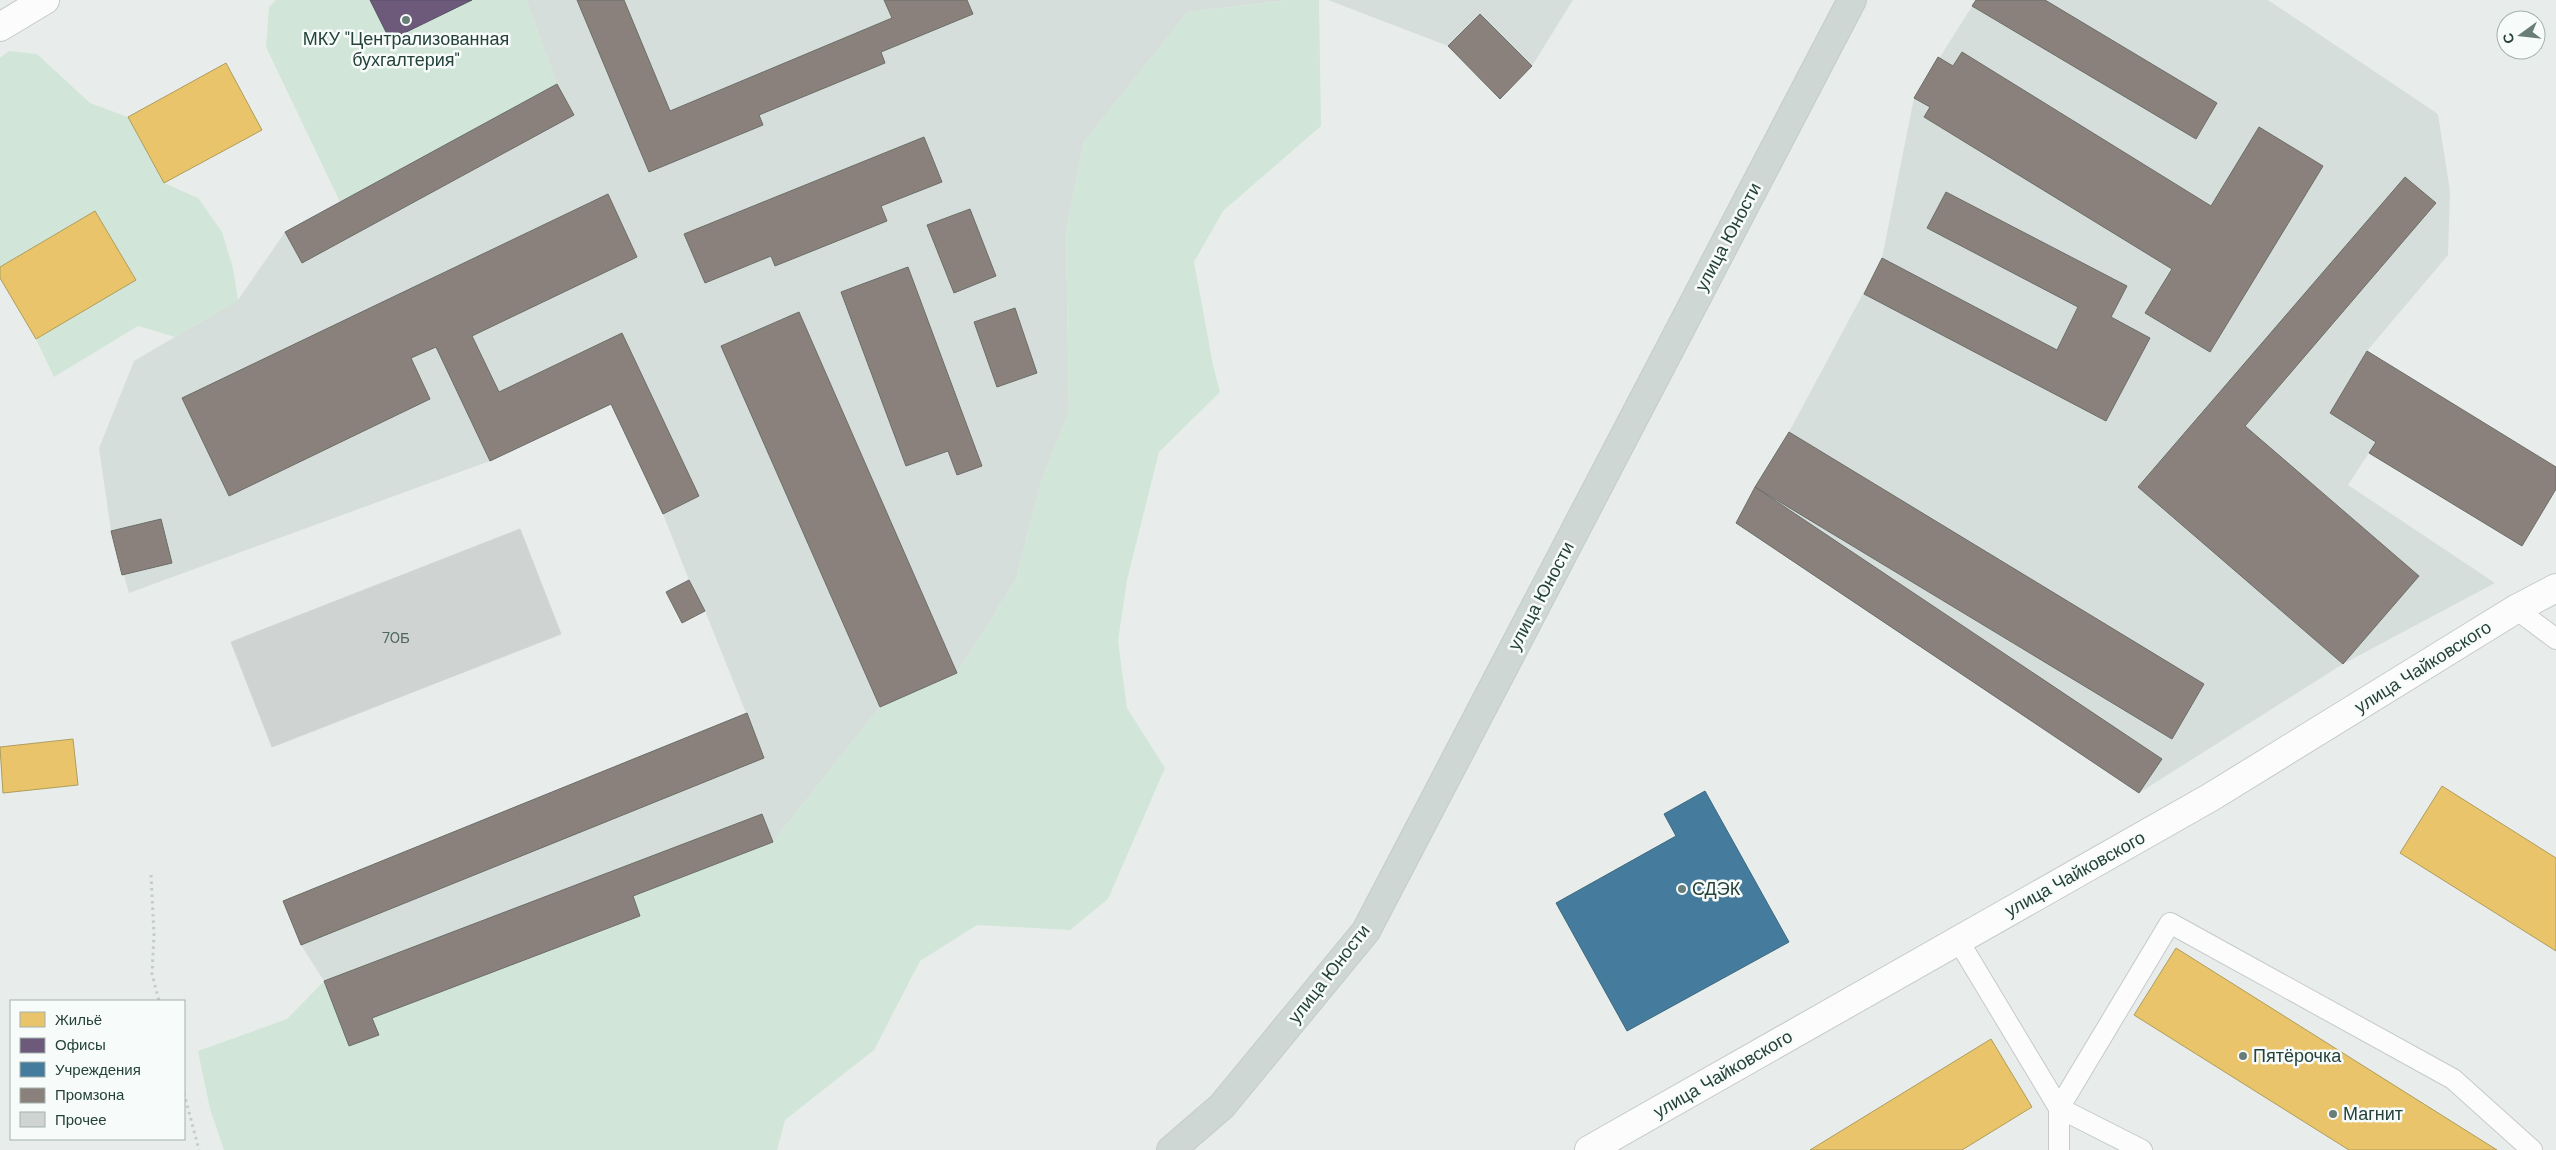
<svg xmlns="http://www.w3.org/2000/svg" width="2556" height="1150" font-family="'DM Sans',sans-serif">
<rect width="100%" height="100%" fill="#e8edeb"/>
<g fill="#d6dedb">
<path d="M526,0h763l-101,12 -104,130 -18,90 3,180 -28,70 -25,98 -59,93 -77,34 -107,135 -140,53 7,21 -267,102 6,17 -30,11 -25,-65 -23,-36 -18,-44 463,-188 -41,-102 -16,-31 -26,-66 -52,-110 -121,57 -361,132 -18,-62 -12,-83 35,-87 104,-61 47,-68 272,-148z"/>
<path d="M1328,0h245l-41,66 -32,33 -52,-53z"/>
<path d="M1976,0h292l170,114 12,77 -2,64 -81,96 -37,62 46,29 -28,43 147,98 -152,81 -204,129 -403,-270 53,-91 93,-174 32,-160z"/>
</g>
<g fill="#d1e6d8">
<path d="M276,0h250l31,84 -217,118 -74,-155 3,-40z"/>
<path d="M1289,0h30l2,126 -98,85 -29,51 19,103 7,27 -61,60 -32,128 -9,61 9,67 38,60 -57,131 -38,31 -93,-5 -57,36 -46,89 -89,70 -8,30h-553l-14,-41 -12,-58 89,-32 37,-38 25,65 30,-11 -7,-17 268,-101 -7,-21 140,-54 107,-135 77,-34 59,-93 25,-98 28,-70 -3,-180 18,-90 104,-130z"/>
<path d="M9,51l28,3 53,49 38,14 36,66 34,15 24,34 11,36 5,32 -63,37 -37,-11 -84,51 -18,-38 100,-60 -41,-68 -95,56v-209z"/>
</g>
<g fill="#e9c46a" stroke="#ae9d5c">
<path d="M226,63l36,67 -98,53 -36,-66z"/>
<path d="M95,211l41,69 -100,59 -36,-61v-11z"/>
<path d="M73,739l5,46 -75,8 -3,-46z"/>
<path d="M2442,786l114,72v93l-156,-98z"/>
<path d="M2176,948l321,202h-148l-215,-135z"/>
<path d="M1991,1039l41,68 -70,43h-152z"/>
</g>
<path fill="#6d597a" stroke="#575267" d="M370,0h102l-82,40z"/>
<path fill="#457b9d" stroke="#3b6a7f" d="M1705,791l84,151 -162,89 -71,-128 120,-67 -12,-22z"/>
<g fill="#8a817c" stroke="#6b6e68">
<path d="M577,0h47l46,111 222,-93 -8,-18h83l6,14 -92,38 4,11 -126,52 4,10 -114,47z"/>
<path d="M1976,0h69l172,103 -21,36 -224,-133z"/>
<path d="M1480,14l52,52 -32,33 -52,-53z"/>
<path d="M1962,52l249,154 48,-79 64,39 -113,186 -65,-39 27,-44 -248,-152 6,-10 -16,-9 24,-41 15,9z"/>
<path d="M557,84l17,31 -272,148 -17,-31z"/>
<path d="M924,137l18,45 -61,24 6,15 -112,45 -4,-10 -66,27 -21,-49z"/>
<path d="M2405,177l31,26 -191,223 174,150 -76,88 -205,-177z"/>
<path d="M1946,192l181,94 -16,31 39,21 -44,83 -242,-127 18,-36 175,92 21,-43 -151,-79z"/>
<path d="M608,194l29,63 -165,79 27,56 123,-59 77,163 -36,18 -52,-110 -121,57 -54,-114 -25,11 19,41 -201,97 -47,-98z"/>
<path d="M970,209l26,67 -42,17 -27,-68z"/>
<path d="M908,267l74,199 -25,9 -9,-24 -42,15 -65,-174z"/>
<path d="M1015,308l22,65 -40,14 -23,-65z"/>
<path d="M799,312l158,361 -77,34 -159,-361z"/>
<path d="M2367,351l189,116v22l-34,57 -153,-93 7,-11 -46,-29z"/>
<path d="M1789,432l415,252 -32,55 -417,-252z"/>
<path d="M1755,487l407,272 -23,34 -403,-270z"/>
<path d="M161,519l11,44 -50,12 -11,-44z"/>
<path d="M689,580l16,31 -23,12 -16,-31z"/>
<path d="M747,713l17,45 -463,187 -18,-44z"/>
<path d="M762,814l11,28 -140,54 7,20 -268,102 7,17 -30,11 -25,-65z"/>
</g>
<path fill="#cfd4d2" stroke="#d1d6d4" d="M520,529l41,105 -289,113 -41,-105z"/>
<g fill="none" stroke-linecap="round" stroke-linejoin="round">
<defs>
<g id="service">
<path d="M2516,609l40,30"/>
<path d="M1958,940l101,168v42"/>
<path d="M2059,1108l111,-185 283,156 79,71"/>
<path d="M2059,1108l83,42"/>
</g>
<g id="minor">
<path d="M0,27l45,-27"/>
<path d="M1589,1150l622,-353 305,-188 40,-21"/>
</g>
<path id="primary" d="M1171,1150l51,-44 144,-175 486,-931"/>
</defs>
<use href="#service" stroke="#c5cac8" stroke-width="22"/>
<use href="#minor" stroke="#c5cac8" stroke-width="30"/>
<use href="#primary" stroke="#c3ccc9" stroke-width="30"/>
<g stroke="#c3ccca" stroke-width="3" stroke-dasharray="2.5 4" stroke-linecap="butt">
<path d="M151,875l3,60 -2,39 7,27"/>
<path d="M184,1093l15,57"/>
</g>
<use href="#service" stroke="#fcfcfc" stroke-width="20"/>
<use href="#minor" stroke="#fcfcfc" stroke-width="28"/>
<use href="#primary" stroke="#cfd7d5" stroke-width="28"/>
</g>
<g fill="#697e78" stroke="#f7fbf9" stroke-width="2">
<circle cx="406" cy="20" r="5"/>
<circle cx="1682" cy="889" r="5"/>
<circle cx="2243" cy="1056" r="5"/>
<circle cx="2333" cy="1114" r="5"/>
</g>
<g text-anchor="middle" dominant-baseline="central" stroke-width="5" stroke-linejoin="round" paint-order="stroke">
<g font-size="15" fill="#506761">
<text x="396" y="638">70Б</text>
</g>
<g font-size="18" fill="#24423a" stroke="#f7fbf9" text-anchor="start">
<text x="406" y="39" text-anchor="middle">МКУ "Централизованная<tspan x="406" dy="21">бухгалтерия"</tspan></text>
<text x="1692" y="889">СДЭК</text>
<text x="2253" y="1056">Пятёрочка</text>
<text x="2343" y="1114">Магнит</text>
</g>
<g font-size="18" fill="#24423a" stroke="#f7fbf9">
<text transform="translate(1728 237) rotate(-62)">улица Юности</text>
<text transform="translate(1541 596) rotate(-62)">улица Юности</text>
<text transform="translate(2423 667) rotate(-32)">улица Чайковского</text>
<text transform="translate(2075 874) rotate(-29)">улица Чайковского</text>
<text transform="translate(1329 974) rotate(-52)">улица Юности</text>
<text transform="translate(1723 1074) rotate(-30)">улица Чайковского</text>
</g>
</g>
<rect x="10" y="1000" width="175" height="140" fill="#f7fbf9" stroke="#a3b1ad"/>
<rect x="20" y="1012" width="25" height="15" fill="#e9c46a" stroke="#a3b1ad"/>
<text x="55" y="1025" font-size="15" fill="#24423a">Жильё</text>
<rect x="20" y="1038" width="25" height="15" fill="#6d597a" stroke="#a3b1ad"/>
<text x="55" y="1050" font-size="15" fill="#24423a">Офисы</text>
<rect x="20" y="1062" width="25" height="15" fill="#457b9d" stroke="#a3b1ad"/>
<text x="55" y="1075" font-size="15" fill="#24423a">Учреждения</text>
<rect x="20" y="1088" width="25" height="15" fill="#8a817c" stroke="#a3b1ad"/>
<text x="55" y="1100" font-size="15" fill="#24423a">Промзона</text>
<rect x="20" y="1112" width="25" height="15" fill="#cfd4d2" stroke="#a3b1ad"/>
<text x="55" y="1125" font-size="15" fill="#24423a">Прочее</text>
<g transform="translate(2521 35) rotate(255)"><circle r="24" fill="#f7fbf9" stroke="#a3b1ad"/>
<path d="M0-4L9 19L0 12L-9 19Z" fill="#697e78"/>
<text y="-8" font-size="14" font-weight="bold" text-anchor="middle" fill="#24423a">С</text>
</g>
</svg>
